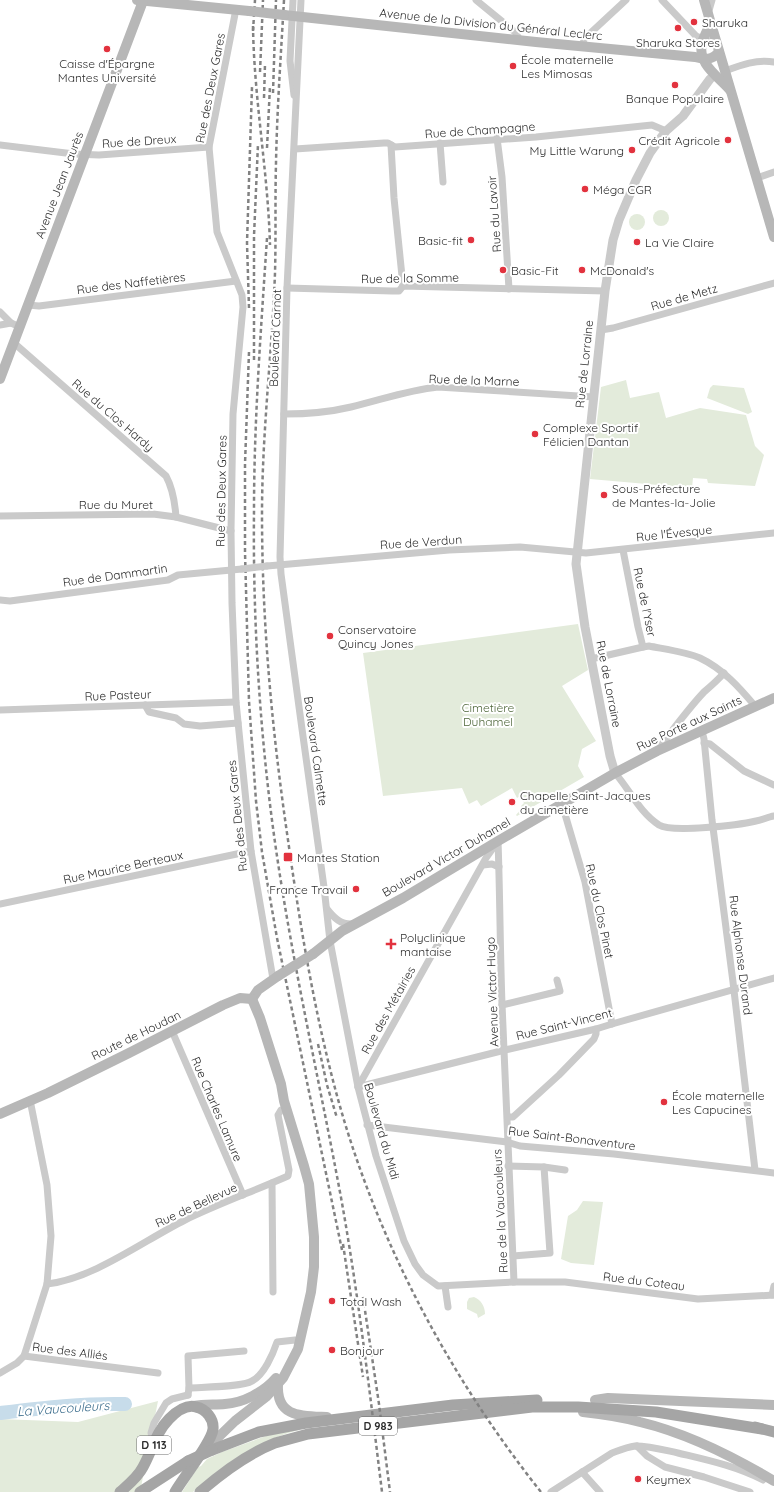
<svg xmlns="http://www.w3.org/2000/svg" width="774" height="1492" font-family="Quicksand,sans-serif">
<rect width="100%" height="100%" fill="#fff"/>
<g fill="#e3ebdb">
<circle cx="661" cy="218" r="8"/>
<circle cx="637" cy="222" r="8"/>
<path d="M626,380l4,18 29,-6 7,26 34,-10 46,7 9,31 9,9 -9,31 -47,-3 -1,-4 -14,-1 -1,10 -102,-9 11,-92z"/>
<path d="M713,385l31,3 8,24 -4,2 -41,-16 3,-10z"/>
<path d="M578,624l10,46 -26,16 34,55 -14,8 -4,17 6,11 -67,39 -1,-1 5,-6v-3l3,-3 -4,-7 -3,2 -5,-10 -31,18 -4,-6 -8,4 -7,-16 -79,8 -20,-143z"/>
<path d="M583,1201l20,1 -9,63 -23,-2 -10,-4 7,-43 9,-6z"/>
<path d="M474,1297c7,3 11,9 11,17l-7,4 -1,-4 -10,-5v-7l2,-4z"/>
<path d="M158,1401l-18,91h-140v-73l78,3z"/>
<path d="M299,1428v2c-40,10 -76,34 -106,62h-11l16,-25 3,-1 6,-7 15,-7 44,-16z"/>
</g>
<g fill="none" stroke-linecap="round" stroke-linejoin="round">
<path stroke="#c7dcea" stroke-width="14" d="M0,1413c42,-5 83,-10 125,-9"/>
<g stroke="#cacaca" stroke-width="7">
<path d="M293,0l-3,61 4,34"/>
<path d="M301,0l-14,288 -7,269 1,17 21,155 22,158 6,54 28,146 18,69 28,85 11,23 8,11 15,11 76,-4h51l133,17 76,-4"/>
<path d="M476,0l39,32 5,8"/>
<path d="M662,0l34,36 7,3 14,4"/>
<path d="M236,9l-27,138 8,85 25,63 1,12 -10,107 -2,117 1,72 4,99 15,149 22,128"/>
<path d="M708,14l4,-14"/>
<path d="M583,46l1,-7 42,-39"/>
<path d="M725,71c16,-6 32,-12 49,-9"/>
<path d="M497,138l5,39 7,112"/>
<path d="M440,143l3,39"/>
<path d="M0,145l74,9 25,1 110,-8"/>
<path d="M391,145l3,53 9,88"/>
<path d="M295,149l89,-6h4l7,4 14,-1 127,-9 116,-12 14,6"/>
<path d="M757,178l17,-6"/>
<path d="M287,288l105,3h7l4,-5 202,5"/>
<path d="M28,305l11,1 197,-25"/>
<path d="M0,312l11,11"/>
<path d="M0,325l11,-2 9,4"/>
<path d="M601,330l12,-2 161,-45"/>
<path d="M14,343l152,133c7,13 9,27 10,41"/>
<path d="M284,414c22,0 46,-2 67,-7 30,-7 57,-17 87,-20l156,10"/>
<path d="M0,516l153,-2 23,3 55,14"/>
<path d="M623,550l15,77 5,20 6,-1c15,3 38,6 51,12 23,11 39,29 55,48"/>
<path d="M267,566l182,-16 71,-3 66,6 188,-20"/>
<path d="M0,600l10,1 158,-21 10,-5 64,-6"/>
<path d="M591,659l52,-12"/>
<path d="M145,705l4,7 27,6 8,6 16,2 38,-3"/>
<path d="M0,710l236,-8"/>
<path d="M702,731l2,8 8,81 21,162 22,188"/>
<path d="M704,743l6,1 34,27 30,14"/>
<path d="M658,749c15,-19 29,-39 46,-57 7,-6 14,-12 20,-19"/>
<path d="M615,773c15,17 24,39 44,52 13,8 80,0 97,-4 6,-1 12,-4 18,-5"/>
<path d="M562,804l23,78 27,142"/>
<path d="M498,841c2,54 2,109 4,163 4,93 8,185 12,278"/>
<path d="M483,865l9,-1 7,3"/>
<path d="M0,904l251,-53"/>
<path d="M327,909c7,9 14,16 26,15"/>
<path d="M502,1005l58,-14 -3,-11"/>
<path d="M172,1031l71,164"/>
<path d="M358,1087l147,-37 91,-21 16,-5 162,-46"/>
<path d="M358,1087l128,-229 10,-14"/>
<path d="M508,1117h5l46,-42 35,-36 2,-5v-5"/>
<path d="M367,1125l140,17 13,4 94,8 160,19"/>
<path d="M508,1166l36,1 6,86 -37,3"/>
<path d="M544,1167l21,3"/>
<path d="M272,1183l1,109"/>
<path d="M47,1284c46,-5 96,-43 138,-64 33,-16 69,-29 103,-44l1,-6 -11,-55 3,-5 6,-2"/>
<path d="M445,1286l3,21"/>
<path d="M772,1295l2,-9"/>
<path d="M24,1356l134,17"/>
<path d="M0,1373l17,-10 7,-7 23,-72 4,-48 -4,-51 -17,-85"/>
<path d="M189,1388c13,-1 54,-1 63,-7 12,-6 21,-27 25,-39l18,-2 5,2"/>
<path d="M188,1395l1,-7 -1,-32 56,-5"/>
<path d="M154,1445l-3,-12 3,-10 12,-20 6,-4 16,-4"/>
<path d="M637,1446l10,10 18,11 39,10 46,15"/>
<path d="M582,1472l18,20"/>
<path d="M551,1492l61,-39c8,-3 15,-6 23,-7 15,0 29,4 43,7 29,7 58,13 85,27"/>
</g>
<path stroke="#cacaca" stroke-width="9" d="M615,773l-5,-17 -25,-129 -9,-63 29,-273 8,-51 6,-20 17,-40 14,-27 10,-14 6,-8 17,-15 27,-37 5,-4"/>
<g stroke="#b7b7b7" stroke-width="10">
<path d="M137,0l112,11"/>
<path d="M704,0l70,237"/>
<path d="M284,15l252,27 159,15c11,3 17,3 24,-5"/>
<path d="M711,23c-3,6 -7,13 -9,20 -5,21 16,33 28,47"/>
<path d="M0,379l143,-378"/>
<path d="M313,954l29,-23 61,-33 95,-57 117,-68 42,-22 117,-53"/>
<path d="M252,999l6,-9 20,-14"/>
<path d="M0,1114l48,-21 81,-40 94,-48 17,-7 12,1"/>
<path d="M278,1384c-2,34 24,32 49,33"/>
<path d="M595,1400l13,-2 166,7"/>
<path d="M194,1406c10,-2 21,-1 31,-2 18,-1 39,-12 51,-26"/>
<path d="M583,1412c19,2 39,5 57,10 46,11 94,35 134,59"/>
<path d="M205,1450l30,-29 32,-25 16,-18 15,-29 13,-57 3,-25v-30l-5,-53 -5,-18 -20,-65 -3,-17 -21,-66 -8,-19"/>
</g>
<g stroke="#a5a5a5" stroke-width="11">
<path d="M755,1427l19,5"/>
<path d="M212,1450l47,-18 47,-9 147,-18 84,-5"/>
<path d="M120,1492c8,-7 18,-15 23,-25 9,-16 13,-35 26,-48 7,-7 17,-15 27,-12 10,2 18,12 17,22 -1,13 -30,49 -38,63"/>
<path d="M140,1492l48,-31"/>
<path d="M200,1492c23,-20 47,-38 75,-49 11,-3 22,-6 33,-9l224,-27h46l78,5 106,17"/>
</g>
<g stroke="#828282" stroke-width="2.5" stroke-dasharray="4 3" stroke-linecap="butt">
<path d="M284,0c-3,54 -7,109 -8,163 -1,37 0,73 -1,110 -3,80 -13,160 -13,241 0,109 10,217 26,326 12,85 26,170 48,252 39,145 112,283 205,400"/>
<path d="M253,26c1,73 15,146 17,219"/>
<path d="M253,31l2,-31"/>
<path d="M260,72l3,-72"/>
<path d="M273,93l3,-93"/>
<path d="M264,98l1,-34"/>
<path d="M267,148l3,-62"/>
<path d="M267,238c-6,91 -13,182 -13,273 -1,95 4,191 15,285 16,137 48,271 73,407 17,96 28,192 40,289"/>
<path d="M249,308l-2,-65 5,-156"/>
<path d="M249,352l-4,112v88l4,149 7,100 6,51 15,86 65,312"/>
<path d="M254,360v-124l4,-92"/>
<path d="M318,1044l9,41 10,33"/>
<path d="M343,1244l20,133"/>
<path d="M363,1297l16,107 11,88"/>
</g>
<path stroke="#cacaca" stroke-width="7" d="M242,569l25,-3"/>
<g stroke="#b7b7b7" stroke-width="10">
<path d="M249,11l35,4"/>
<path d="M278,976l35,-22"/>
</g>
<path stroke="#a5a5a5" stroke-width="11" d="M188,1461l24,-11"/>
</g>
<g fill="#e2323e" stroke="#fff" stroke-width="1.5">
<circle cx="694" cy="22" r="4"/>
<circle cx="678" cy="28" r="4"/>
<circle cx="107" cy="49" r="4"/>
<circle cx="513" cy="66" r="4"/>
<circle cx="675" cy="85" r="4"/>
<circle cx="728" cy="140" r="4"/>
<circle cx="632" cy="150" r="4"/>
<circle cx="585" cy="189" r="4"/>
<circle cx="471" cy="240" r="4"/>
<circle cx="637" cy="242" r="4"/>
<circle cx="503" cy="270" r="4"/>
<circle cx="582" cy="270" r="4"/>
<circle cx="535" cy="434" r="4"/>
<circle cx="604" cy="495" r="4"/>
<circle cx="330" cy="636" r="4"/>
<circle cx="512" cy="802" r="4"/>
<rect x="283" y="852" width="10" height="10" rx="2"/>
<circle cx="356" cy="889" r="4"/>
<path d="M389 938h4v4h4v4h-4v4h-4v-4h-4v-4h4z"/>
<circle cx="664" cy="1102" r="4"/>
<circle cx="332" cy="1301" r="4"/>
<circle cx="332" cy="1350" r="4"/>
<circle cx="638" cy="1479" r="4"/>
</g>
<g text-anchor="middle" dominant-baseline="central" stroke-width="4" stroke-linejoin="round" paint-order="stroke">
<g fill="#fff" stroke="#6c6c6c" stroke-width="1">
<rect x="359" y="1417" width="38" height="18" rx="3"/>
<rect x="137" y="1436" width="34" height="18" rx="3"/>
</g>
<g font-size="11" font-weight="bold" fill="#2d2d2d">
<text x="378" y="1426">D 983</text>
<text x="154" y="1445">D 113</text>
</g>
<g font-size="12" fill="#2d2d2d" stroke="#fff" text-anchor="start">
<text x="702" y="22">Sharuka</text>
<text x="678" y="42" text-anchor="middle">Sharuka Stores</text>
<text x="521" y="59">École maternelle<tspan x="521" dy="14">Les Mimosas</tspan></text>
<text x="107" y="63" text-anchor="middle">Caisse d'Épargne<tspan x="107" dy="14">Mantes Université</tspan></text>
<text x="675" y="98" text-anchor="middle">Banque Populaire</text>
<text x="720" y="140" text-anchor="end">Crédit Agricole</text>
<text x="624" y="150" text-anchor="end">My Little Warung</text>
<text x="593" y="189">Méga CGR</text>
<text x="463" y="240" text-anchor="end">Basic-fit</text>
<text x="645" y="242">La Vie Claire</text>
<text x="511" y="270">Basic-Fit</text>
<text x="590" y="270">McDonald's</text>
<text x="543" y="427">Complexe Sportif<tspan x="543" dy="14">Félicien Dantan</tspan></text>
<text x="612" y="488">Sous-Préfecture<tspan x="612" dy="14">de Mantes-la-Jolie</tspan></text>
<text x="338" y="629">Conservatoire<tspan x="338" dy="14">Quincy Jones</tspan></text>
<text x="520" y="795">Chapelle Saint-Jacques<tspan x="520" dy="14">du cimetière</tspan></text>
<text x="297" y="857">Mantes Station</text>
<text x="348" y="889" text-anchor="end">France Travail</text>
<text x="400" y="937">Polyclinique<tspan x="400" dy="14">mantaise</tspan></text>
<text x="672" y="1095">École maternelle<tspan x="672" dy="14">Les Capucines</tspan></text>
<text x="340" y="1301">Total Wash</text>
<text x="340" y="1350">Bonjour</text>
<text x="646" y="1479">Keymex</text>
</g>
<g font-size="12" fill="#2d2d2d" stroke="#fff">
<text transform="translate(491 24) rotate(6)">Avenue de la Division du Général Leclerc</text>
<text transform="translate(210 88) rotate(-79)">Rue des Deux Gares</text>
<text transform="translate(480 130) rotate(-4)">Rue de Champagne</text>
<text transform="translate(139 141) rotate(-4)">Rue de Dreux</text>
<text transform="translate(59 185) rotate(-69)">Avenue Jean Jaurès</text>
<text transform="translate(494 214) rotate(-94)">Rue du Lavoir</text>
<text transform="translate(410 278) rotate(-1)">Rue de la Somme</text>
<text transform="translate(131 283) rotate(-7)">Rue des Naffetières</text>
<text transform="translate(684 297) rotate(-16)">Rue de Metz</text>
<text transform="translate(275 338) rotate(-88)">Boulevard Carnot</text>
<text transform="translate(584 364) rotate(-84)">Rue de Lorraine</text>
<text transform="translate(474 380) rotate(2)">Rue de la Marne</text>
<text transform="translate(113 415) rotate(41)">Rue du Clos Hardy</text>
<text transform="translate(221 491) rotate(-89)">Rue des Deux Gares</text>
<text x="116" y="504">Rue du Muret</text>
<text transform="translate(674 533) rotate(-6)">Rue l'Évesque</text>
<text transform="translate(421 542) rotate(-4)">Rue de Verdun</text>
<text transform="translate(115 575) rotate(-8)">Rue de Dammartin</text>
<text transform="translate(645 602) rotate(78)">Rue de l'Yser</text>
<text transform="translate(609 684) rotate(79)">Rue de Lorraine</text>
<text transform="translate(118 695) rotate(-2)">Rue Pasteur</text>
<text transform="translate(689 723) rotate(-25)">Rue Porte aux Saints</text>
<text transform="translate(316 751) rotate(82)">Boulevard Calmette</text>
<text transform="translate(237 816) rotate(-96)">Rue des Deux Gares</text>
<text transform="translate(446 857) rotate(-30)">Boulevard Victor Duhamel</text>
<text transform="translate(123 867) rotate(-12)">Rue Maurice Berteaux</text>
<text transform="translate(600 911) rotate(78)">Rue du Clos Pinet</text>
<text transform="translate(741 955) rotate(83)">Rue Alphonse Durand</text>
<text transform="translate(492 992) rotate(-92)">Avenue Victor Hugo</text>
<text transform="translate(388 1010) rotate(-61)">Rue des Métairies</text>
<text transform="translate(564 1024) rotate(-14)">Rue Saint-Vincent</text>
<text transform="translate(136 1035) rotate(-26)">Route de Houdan</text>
<text transform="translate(217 1109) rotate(67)">Rue Charles Lamure</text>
<text transform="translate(382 1131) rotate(74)">Boulevard du Midi</text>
<text transform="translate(572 1138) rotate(7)">Rue Saint-Bonaventure</text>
<text transform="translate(196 1205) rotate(-25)">Rue de Bellevue</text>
<text transform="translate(500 1211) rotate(-93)">Rue de la Vaucouleurs</text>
<text transform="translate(644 1281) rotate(7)">Rue du Coteau</text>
<text transform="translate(70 1351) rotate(7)">Rue des Alliés</text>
</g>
<g font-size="12" fill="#50683c" stroke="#fff">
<text x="488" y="707">Cimetière<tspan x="488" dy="14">Duhamel</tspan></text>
</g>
<g font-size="13" font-style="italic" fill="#3d6e8d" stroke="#fff">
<text transform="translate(63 1408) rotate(-4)">La Vaucouleurs</text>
</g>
</g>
</svg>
